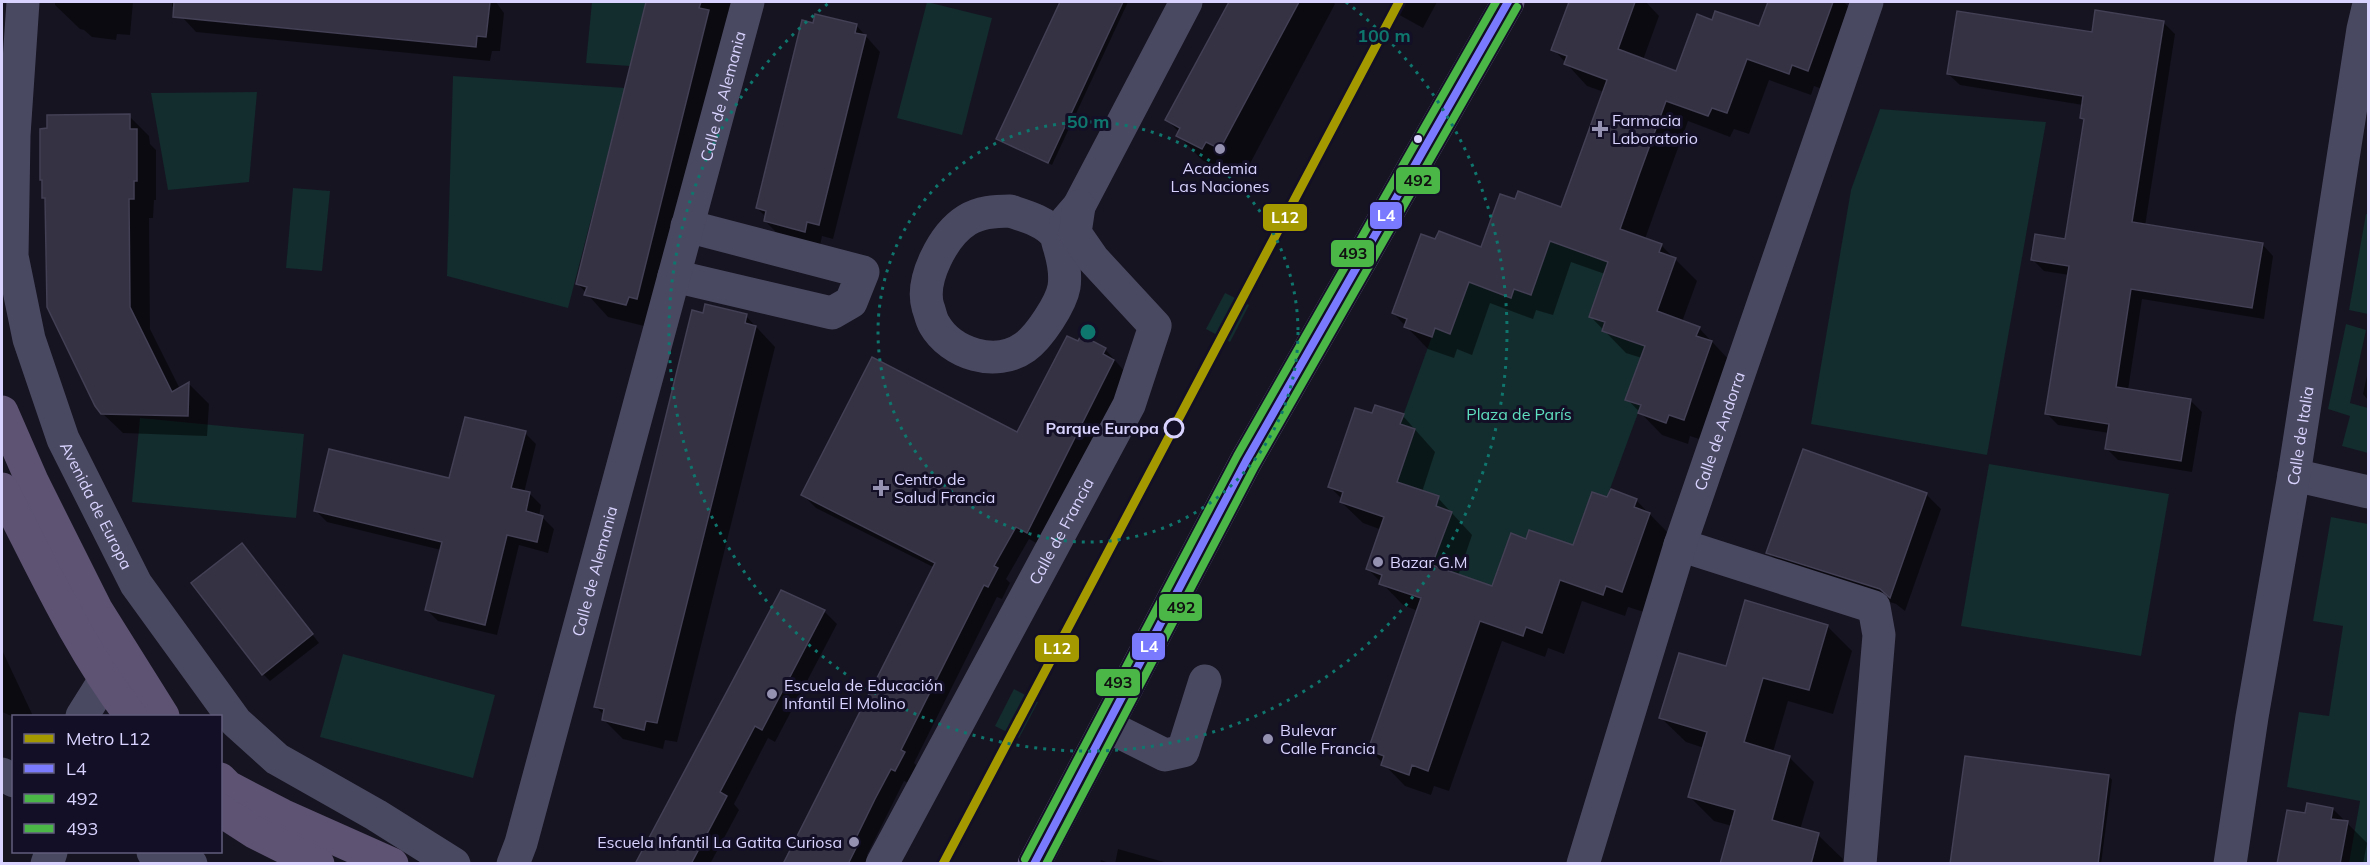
<svg xmlns="http://www.w3.org/2000/svg" width="2370" height="865" font-family="Mulish,sans-serif">
<rect width="100%" height="100%" fill="#161421"/>
<g fill="#132c2d">
<path d="M592,2h54l-16,64 -44,-3z"/>
<path d="M927,2l65,16 -30,117 -65,-17z"/>
<path d="M453,76l172,12 -57,220 -121,-32z"/>
<path d="M257,92l-8,90 -81,8 -17,-97z"/>
<path d="M1880,109l166,13 -59,333 -176,-31 40,-234z"/>
<path d="M293,188l37,3 -8,80 -36,-3z"/>
<path d="M2366,214l2,1v99l-19,-4z"/>
<path d="M1553,232l58,21 -22,64 16,5 -3,9 26,10 20,-4 -22,62 15,6 -34,92 -15,-5 -22,62 -14,-15 -26,-9 -4,9 -15,-5 -22,61 -59,-22 21,-61 -15,-6 3,-10 -44,-6 3,-15 17,-46 -15,-5 35,-96 14,6 23,-60 13,14 26,10 3,-9z"/>
<path d="M1225,293l24,12 -19,37 -24,-13z"/>
<path d="M2346,324l20,6 -16,73 18,5v45l-26,-7 8,-30 -22,-7z"/>
<path d="M140,418l164,16 -8,84 -164,-16z"/>
<path d="M1989,464l180,30 -28,162 -180,-30z"/>
<path d="M2331,517l37,7v339h-19l11,-62 -73,-14 12,-75 30,4 14,-90 -30,-5z"/>
<path d="M343,654l152,41 -22,83 -153,-41z"/>
<path d="M1014,689l24,13 -19,36 -24,-12z"/>
</g>
<g fill="#0007">
<path d="M55,2h78l-3,33 -13,-1 -1,6 -24,-3 -8,-7 -4,-1 -25,-24z"/>
<path d="M172,2h324l8,11 -4,38h-8l-2,10 -294,-29 -24,-26z"/>
<path d="M648,2h91l-91,325 -40,-10 -30,-33z"/>
<path d="M1062,2h66l-76,163 -54,-27z"/>
<path d="M1230,2h103l2,2 -90,169 -14,-8 -4,8 -25,-13 -24,-25 1,-3 -12,-12z"/>
<path d="M1395,2h42l-14,26 -29,-16 -3,-3z"/>
<path d="M1570,2h76l13,14 -16,44 34,13 36,-51 47,6 9,-26h75l13,14 -27,76 -16,-6 -3,9 -42,-15 -20,54 -15,-5 -4,8 -42,-16 -28,76 -15,42 16,6 36,36 -15,41 17,6 34,36 -28,77 -15,-5 -2,8 -26,-9 -35,-36 15,-41 -16,-5 -36,-37 15,-42 -34,-12 -18,53 -17,-5 -3,9 -43,-16 -18,52 -15,-6 -3,9 -26,-9 -35,-36 43,-72 46,8 80,-40 42,-117 -17,-6 -34,-37z"/>
<path d="M2163,22l12,12 -30,192 117,18 11,12 -9,63 -122,-20 -14,91 62,10 12,12 -10,60 -74,-12 -11,-11 2,-16 -51,-8 -11,-11 22,-139 -25,-4 -12,-12 34,-19 19,-119 -4,-4 2,-12 -123,-20 -12,-11 145,-40z"/>
<path d="M814,25h42l24,27 -47,187 -11,-3 -2,10 -40,-10 -15,-15 1,-4 -9,-9z"/>
<path d="M129,116l20,20 1,8 6,6v50h-2l-1,18h-4l1,111 30,60 9,-5 20,20 -2,32 -84,-3 -21,-20 -55,-212 -4,-4v-15l-2,-2z"/>
<path d="M746,316l29,31 -98,395 -12,-2 -2,9 -40,-10 -20,-20 1,-4 -9,-9z"/>
<path d="M1078,343l27,6 22,25 -87,171 -11,-6 -23,40 4,4 -8,16 -5,-2 -83,166 3,3 -8,17 -5,-2 -37,74 3,3 -2,6h-83l150,-296 -119,-60 -13,-13 214,-61z"/>
<path d="M2368,371v29l-5,-6z"/>
<path d="M1373,415l30,1 32,36 -13,40 16,6 34,37 -14,41 35,12 34,-47 47,6 34,-48 28,1 35,36 -27,76 -16,-5 -3,9 -43,-15 -18,53 -16,-6 -3,9 -43,-16 -53,150 -15,-5 -3,9 -26,-9 -35,-36 48,-139 -15,-6 -35,-36 14,-39 -19,-7 -22,-21 1,-3 -12,-12z"/>
<path d="M525,433l11,11 -12,49 6,1 11,11 -2,11 3,1 12,12 -6,24 -29,-8 -22,90 -59,-14 -12,-12 15,-59 -114,-28 -11,-11 135,-31z"/>
<path d="M1926,494l15,15 -36,102 -9,-7 -113,-37 -15,-15z"/>
<path d="M249,553l70,90 -49,38 -7,-7z"/>
<path d="M782,592l42,19 13,13 -62,118 -7,-4 -34,66 5,6 -29,54h-73z"/>
<path d="M1827,626l25,25 -19,63 -45,-13 -15,51 16,5 25,25 -14,48 18,5 25,24 -1,5h-121l11,-38 -18,-5 -24,-24 14,-49 -18,-6 -25,-24 66,-50z"/>
<path d="M2,650l31,66 -19,1 -12,-5z"/>
<path d="M2109,776l3,4 -11,84h-149z"/>
<path d="M2333,809l34,34 -4,21h-85l28,-49z"/>
<path d="M1118,849l53,15h-56z"/>
<path d="M1101,860l11,4h-12z"/>
</g>
<g fill="#343243" stroke="#433f54" stroke-width="1.5">
<path d="M174,2h316l-4,35 -9,-1 -1,11 -303,-30z"/>
<path d="M646,2h55l-2,6 10,2 -72,289 -8,-2 -3,8 -42,-10 3,-8 -11,-3z"/>
<path d="M1060,2h63l-75,161 -52,-24z"/>
<path d="M1229,2h70l-79,147 -14,-7 -4,7 -26,-13 4,-8 -15,-8z"/>
<path d="M1569,2h66l-17,47 58,22 21,-57 15,6 3,-9 44,15 9,-24h65l-25,69 -16,-6 -3,9 -42,-15 -20,54 -15,-5 -4,8 -42,-15 -27,74 -19,54 42,15 -3,8 17,6 -19,53 43,16 -4,9 16,5 -28,79 -15,-5 -3,8 -28,-10 3,-8 -16,-5 20,-54 -43,-15 3,-9 -16,-5 19,-55 -58,-21 -19,54 -17,-6 -3,9 -42,-16 -19,52 -15,-6 -3,9 -28,-10 3,-8 -15,-6 29,-79 14,5 4,-8 42,16 19,-53 15,5 3,-8 43,16 46,-127 -43,-16 3,-8 -16,-6z"/>
<path d="M2095,10l69,11 -32,201 131,21 -11,65 -121,-19 -15,98 75,12 -10,62 -76,-12 4,-25 -64,-10 24,-148 -38,-6 4,-26 30,5 19,-120 -4,-1 3,-22 -136,-22 10,-63 135,21z"/>
<path d="M815,14l42,10 -2,9 11,2 -47,190 -12,-3 -2,10 -41,-11 2,-10 -10,-3 46,-188 11,3z"/>
<path d="M130,114v15h7v52h-3v18h-5l1,108 42,85 17,-10 -1,34 -87,-2 -6,-8 -48,-99 -2,-109h-3v-18h-2v-51l7,-1v-13z"/>
<path d="M705,304l42,10 -2,9 11,3 -99,397 -11,-2 -2,9 -42,-10 2,-11 -10,-2 98,-397 11,3z"/>
<path d="M1081,335l25,13 -3,6 11,6 -87,173 -11,-6 -22,39 4,2 -10,19 -4,-2 -83,165 4,2 -10,19 -4,-2 -16,30 -21,43 4,2 -10,20h-65l152,-301 -134,-68 71,-138 145,75 50,-96 11,5z"/>
<path d="M1375,405l29,9 -4,10 15,5 -18,53 42,14 -3,10 16,6 -20,53 60,21 19,-53 15,6 3,-9 44,15 19,-53 15,5 4,-8 26,10 -3,8 16,6 -28,79 -16,-6 -3,9 -43,-15 -18,53 -16,-6 -3,9 -43,-15 -52,150 -16,-6 -3,10 -28,-10 3,-9 -16,-6 53,-152 -42,-14 3,-9 -16,-6 18,-52 -44,-15 3,-10 -15,-5 27,-79 17,5z"/>
<path d="M465,417l61,14 -15,57 19,4 -4,19 17,5 -6,26 -30,-7 -22,90 -60,-15 17,-68 -128,-31 15,-62 120,29z"/>
<path d="M1803,449l124,44 -37,105 -10,-9 -114,-36z"/>
<path d="M242,543l71,91 -51,41 -71,-92z"/>
<path d="M781,590l44,20 -63,120 -7,-4 -35,66 7,4 -36,68h-56z"/>
<path d="M1745,600l83,25 -19,65 -46,-12 -19,64 46,14 -18,64 47,13 -8,31h-91l15,-54 -47,-13 19,-65 -48,-14 20,-65 47,13z"/>
<path d="M1965,756l144,19 -11,89h-148z"/>
<path d="M2307,803l26,5 -2,11 17,2 -8,43h-63l10,-54 18,3z"/>
</g>
<g fill="none" stroke-linecap="round" stroke-linejoin="round">
<g stroke="#4a4962" stroke-width="33">
<path id="s1" d="M23,2l-9,133 -2,121 17,83 34,100 73,145 100,138 41,37 99,56 78,49"/>
<path d="M1010,211c15,5 34,10 45,23 2,3 3,9 4,12 4,13 7,28 5,41 -3,17 -25,50 -39,60 -29,21 -74,7 -91,-23 -3,-5 -4,-12 -6,-17 -8,-27 15,-72 39,-87 13,-8 28,-9 43,-9z"/>
<path d="M1066,221l13,-15 107,-204"/>
<path d="M674,276l158,37 19,-11 12,-30 -176,-46"/>
<path d="M2294,475l74,17"/>
<path d="M1680,545l194,62 5,28 -19,229"/>
<path d="M82,716l22,-35"/>
<path d="M1107,726l58,29 18,-4 22,-70"/>
<path d="M2,774l12,7"/>
<path d="M153,852l13,6 25,6"/>
<path d="M47,864l4,-12"/>
<path id="s2" d="M513,864l8,-21 227,-841"/>
<path id="s3" d="M882,864l247,-459 26,-79 -62,-67 -18,-26 4,-27"/>
<path id="s4" d="M1583,864l97,-319 187,-543"/>
<path id="s5" d="M2230,864l22,-147 42,-242 69,-446 5,-21"/>
</g>
<g stroke="#5e5373" stroke-width="33">
<path d="M2,412l31,71 63,126 67,107"/>
<path d="M2,489c40,77 76,158 129,227"/>
<path d="M220,779l8,8 54,28 110,49"/>
<path d="M220,810l34,22 64,32"/>
<path d="M1034,864l212,-403 262,-459"/>
</g>
<defs>
<path id="bus-1" d="M1034,864l212,-403 262,-459"/>
<path id="bus-2" d="M1046,864l209,-398 262,-459"/>
<path id="bus-3" d="M1025,859l212,-403 259,-454"/>
</defs>
<use href="#bus-1" stroke="#130f26" stroke-width="12"/>
<use href="#bus-2" stroke="#130f26" stroke-width="12"/>
<use href="#bus-3" stroke="#130f26" stroke-width="12"/>
<use href="#bus-1" stroke="#7a7aff" stroke-width="8"/>
<use href="#bus-2" stroke="#4ab747" stroke-width="8"/>
<use href="#bus-3" stroke="#4ab747" stroke-width="8"/>
<defs>
<path id="metro-1" d="M943,864l456,-862"/>
</defs>
<use href="#metro-1" stroke="#130f26" stroke-width="14"/>
<use href="#metro-1" stroke="#a49a00" stroke-width="9"/>
</g>
<g fill="none" stroke="#0f766e" stroke-width="3" stroke-dasharray="3 6">
<circle cx="1088" cy="332" r="210"/>
<path d="M1346 2A419 419 0 1 1 830 2"/>
</g>
<g fill="#9591b1" stroke="#130f26" stroke-width="2">
<path d="M1597 120h6v6h6v6h-6v6h-6v-6h-6v-6h6z"/>
<circle cx="1220" cy="149" r="6"/>
<path d="M878 479h6v6h6v6h-6v6h-6v-6h-6v-6h6z"/>
<circle cx="1378" cy="562" r="6"/>
<circle cx="772" cy="694" r="6"/>
<circle cx="1268" cy="739" r="6"/>
<circle cx="854" cy="842" r="6"/>
</g>
<circle fill="#d9d4ff" stroke="#130f26" stroke-width="2" cx="1418" cy="139" r="5"/>
<circle fill="#130f26" stroke="#d9d4ff" stroke-width="3" cx="1174" cy="428" r="9"/>
<g text-anchor="middle" dominant-baseline="central" stroke-width="6" stroke-linejoin="round" paint-order="stroke">
<g font-size="16" fill="#d9d4ff" stroke="#130f26">
<text stroke="none"><textPath href="#s2" startOffset="796">Calle de Alemania</textPath></text>
<text stroke="none"><textPath href="#s4" startOffset="454">Calle de Andorra</textPath></text>
<text stroke="none"><textPath href="#s5" startOffset="434">Calle de Italia</textPath></text>
<text stroke="none"><textPath href="#s1" startOffset="519">Avenida de Europa</textPath></text>
<text stroke="none"><textPath href="#s3" startOffset="378">Calle de Francia</textPath></text>
<text stroke="none"><textPath href="#s2" startOffset="304">Calle de Alemania</textPath></text>
</g>
<g font-size="16" fill="#d9d4ff" stroke="#130f26" text-anchor="start">
<text x="1612" y="120">Farmacia<tspan x="1612" dy="18">Laboratorio</tspan></text>
<text x="1220" y="168" text-anchor="middle">Academia<tspan x="1220" dy="18">Las Naciones</tspan></text>
<text x="894" y="479">Centro de<tspan x="894" dy="18">Salud Francia</tspan></text>
<text x="1390" y="562">Bazar G.M</text>
<text x="784" y="685">Escuela de Educación<tspan x="784" dy="18">Infantil El Molino</tspan></text>
<text x="1280" y="730">Bulevar<tspan x="1280" dy="18">Calle Francia</tspan></text>
<text x="842" y="842" text-anchor="end">Escuela Infantil La Gatita Curiosa</text>
</g>
<g font-size="16" fill="#5fe0c0" stroke="#130f26">
<text x="1519" y="414">Plaza de París</text>
</g>
<g font-size="16" font-weight="bold" fill="#d9d4ff" stroke="#130f26" text-anchor="end">
<text x="1159" y="428">Parque Europa</text>
</g>
</g>
<circle cx="1088" cy="332" r="9" fill="#0f766e" stroke="#130f26" stroke-width="3"/>
<g font-size="18" text-anchor="middle" font-weight="bold" fill="#0f766e" stroke="#130f26" stroke-width="6" stroke-linejoin="round" paint-order="stroke">
<text x="1384" y="42">100 m</text>
<text x="1088" y="128">50 m</text>
</g>
<g stroke="#130f26" stroke-width="2">
<rect x="1395" y="166" width="46" height="29" rx="6" fill="#4ab747"/>
<rect x="1369" y="201" width="34" height="29" rx="6" fill="#7a7aff"/>
<rect x="1262" y="203" width="46" height="29" rx="6" fill="#a49a00"/>
<rect x="1330" y="239" width="45" height="29" rx="6" fill="#4ab747"/>
<rect x="1158" y="593" width="45" height="29" rx="6" fill="#4ab747"/>
<rect x="1131" y="632" width="35" height="29" rx="6" fill="#7a7aff"/>
<rect x="1034" y="634" width="46" height="29" rx="6" fill="#a49a00"/>
<rect x="1095" y="668" width="46" height="29" rx="6" fill="#4ab747"/>
</g>
<g font-size="16" text-anchor="middle" font-weight="bold" fill="#fff">
<text x="1386" y="221">L4</text>
<text x="1285" y="223">L12</text>
<text x="1149" y="652">L4</text>
<text x="1057" y="654">L12</text>
</g>
<g font-size="16" text-anchor="middle" font-weight="bold" fill="#111">
<text x="1418" y="186">492</text>
<text x="1353" y="259">493</text>
<text x="1181" y="613">492</text>
<text x="1118" y="688">493</text>
</g>
<rect width="2370" height="865" fill="none" stroke="#d9d4ff" stroke-width="6"/>
<rect x="12" y="715" width="210" height="138" fill="#130f26" stroke="#625e7d" stroke-width="1.5"/>
<rect x="24" y="734" width="30" height="9" fill="#a49a00" stroke="#625e7d" stroke-width="1.5"/>
<text x="66" y="745" font-size="18" fill="#d9d4ff">Metro L12</text>
<rect x="24" y="764" width="30" height="9" fill="#7a7aff" stroke="#625e7d" stroke-width="1.5"/>
<text x="66" y="775" font-size="18" fill="#d9d4ff">L4</text>
<rect x="24" y="794" width="30" height="9" fill="#4ab747" stroke="#625e7d" stroke-width="1.5"/>
<text x="66" y="805" font-size="18" fill="#d9d4ff">492</text>
<rect x="24" y="824" width="30" height="9" fill="#4ab747" stroke="#625e7d" stroke-width="1.5"/>
<text x="66" y="835" font-size="18" fill="#d9d4ff">493</text>
</svg>
